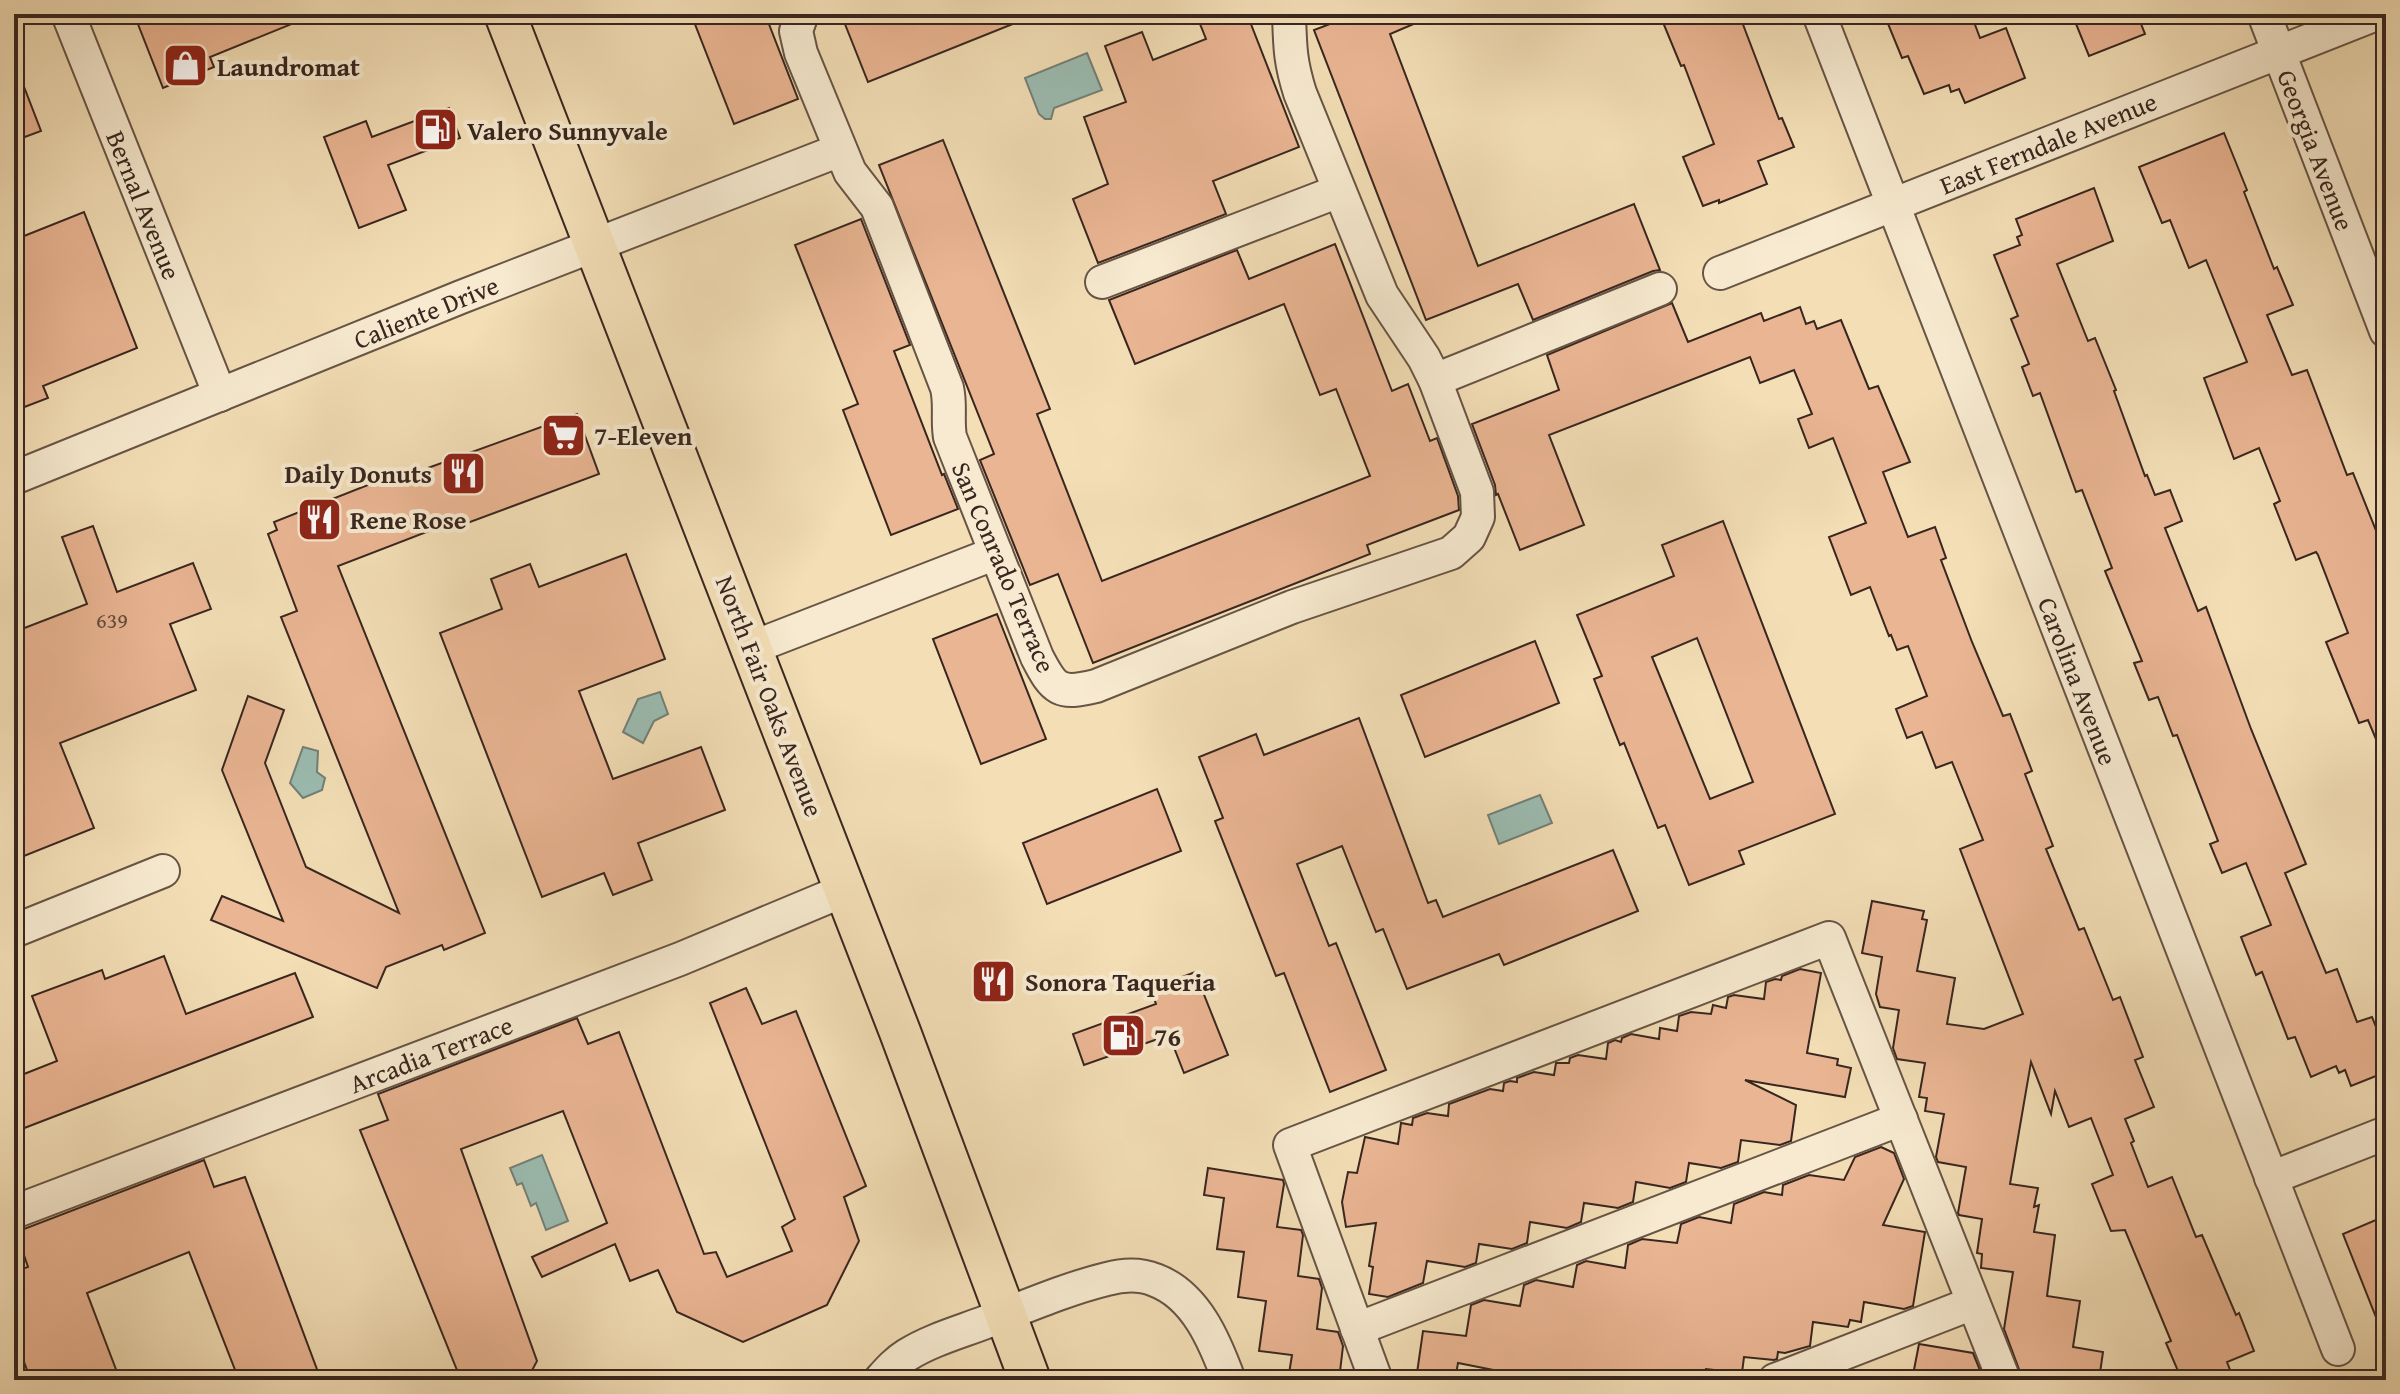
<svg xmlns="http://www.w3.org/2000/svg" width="2400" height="1394" font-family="'Gentium Book Plus',serif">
<rect width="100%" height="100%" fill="#f3deb6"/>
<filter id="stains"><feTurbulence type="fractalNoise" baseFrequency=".0025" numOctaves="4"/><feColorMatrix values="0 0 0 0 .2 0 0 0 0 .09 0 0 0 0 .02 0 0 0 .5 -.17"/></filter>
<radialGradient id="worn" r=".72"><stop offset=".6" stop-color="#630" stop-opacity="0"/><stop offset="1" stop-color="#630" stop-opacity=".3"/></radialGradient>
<g fill="#9bbcb1" stroke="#738077" stroke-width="2">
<path d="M1087,53l15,37 -48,18 -3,11h-6l-6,-5 -14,-36z"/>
<path d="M660,692l8,22 -14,7 -11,22 -20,-11 15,-33z"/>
<path d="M303,747l15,4 -1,21 8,6 -3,12 -19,8 -13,-15z"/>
<path d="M1540,795l12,28 -53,21 -11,-29z"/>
<path d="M542,1155l26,66 -22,9 -10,-27 -5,3 -9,-23 -5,2 -7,-17z"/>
</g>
<g fill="#eab593" stroke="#38261f" stroke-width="2" fill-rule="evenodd">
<path d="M134,14h179l1,1 -104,42 4,10 -51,21z"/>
<path d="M691,14h74l33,85 -64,25z"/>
<path d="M841,14h193l1,1 -167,67z"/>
<path d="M1196,14h51l52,133 -86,34 13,33 -128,49 -25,-64 35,-15 -24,-67 42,-15 -21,-56 37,-14 11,28 53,-21z"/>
<path d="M1356,14h81l-47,20 88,232 156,-62 26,66 -7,1 -120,49 -15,-36 -92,36 -112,-290z"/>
<path d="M1676,14h63l40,105 3,-1 12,29 -36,14 9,23 -48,19v-3l-16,6 -20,-49 31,-13 -30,-79 -3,1 -19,-46z"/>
<path d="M1884,14h87l9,24 26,-10 19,50 -60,25 -6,-14 -8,3 -2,-7 -25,9 -16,-38 -6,2z"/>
<path d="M2072,14h65l8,20 -56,22z"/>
<path d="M14,66h2l25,65 -27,10z"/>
<path d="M449,108l11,30 -72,27 18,45 -47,18 -35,-91 42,-16 6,16z"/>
<path d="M2224,133l23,57 -3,2 30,77 3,-2 16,38 -26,10 25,60 15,-5 40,105 6,-2 28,70 5,-2v222l-18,-43 -9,3 -33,-81 22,-9 -30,-78 -2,-3 -20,8 -22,-56 6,-3 -21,-53 -25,11 -30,-81 43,-16 -41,-102 -17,8 -19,-48 -8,3 -23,-56z"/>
<path d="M943,140l107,269 -13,5 65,167 268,-105 -34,-87 -16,6 -36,-91 -149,60 -26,-64 128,-50 12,29 86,-35 57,147 16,-7 22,57 7,-3 21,58 1,14 -92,35 3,9 -277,109 -35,-89 -28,11 -50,-125 14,-6 -115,-289z"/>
<path d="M2094,188l19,53 -56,23 31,77 7,-3 21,52 -2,1 31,85 2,-1 8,20 15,-5 12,31 -17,7 33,83 8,-4 45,122 55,135 -21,9 41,100 11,-4 20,53 15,-5 14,35v20l-35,14 -6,-16 -6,3 -3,-7 -25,11 -16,-40 -7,2 -26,-67 -6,3 -15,-38 30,-12 -25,-62 -24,10 -12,-29 8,-3 -41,-106 -4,1 -15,-39 -9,3 -15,-37 8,-2 -37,-90 7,-3 -30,-78 -6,2 -36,-99 -7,3 -11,-29 7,-3 -18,-45 7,-3 -24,-61 26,-10 -3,-8 5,-2 -6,-16z"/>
<path d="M84,212l53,136 -94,38 5,12 -34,13v-171z"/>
<path d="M861,219l49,126 -16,6 48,124 2,-1 14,35 -67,26 -48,-125 15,-6 -63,-159z"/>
<path d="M1672,303l16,39 73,-29 3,8 36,-14 6,17 8,-3 3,8 24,-9 28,69 9,-3 32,76 -27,10 25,65 27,-10 11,31 -5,2 31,82 31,74 7,-2 22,57 -7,3 28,72 -7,3 33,81 5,-2 29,72 7,-3 23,60 -8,3 19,47 -29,12 9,22 -3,2 17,44 24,-10 24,60 6,-2 34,80 3,-2 15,38 -27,11 7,18h-36l-3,-8 -14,6 -15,-35 5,-2 -46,-111 -14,1 -19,-47 21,-9 -22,-57 -22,9 -14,-36 -4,23 -20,-52 -21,122 28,4 -4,19 5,-2 -5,27 21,3 -8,61 33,5 -7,46 30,5 -4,28h-76l-19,-51 9,-57 -32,-4 1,-14 -5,-1 5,-34 -23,-4 -1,-2 8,-46 -28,-5 -2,-5 8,-43 -19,-3 2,-13 -8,-1 6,-34 -28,-4 -4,-11 6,-38 -19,-3 -4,-13 6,-37 -20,-4 10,-52 52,10 -2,8 5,1 -10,51 38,7 -8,46 37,5 39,-15 -63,-165 23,-9 -31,-78 -16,6 -14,-36 -15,6 -11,-29 31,-13 -19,-50 -11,4 -6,-15 -2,1 -19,-49 -19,8 -22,-58 37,-14 -33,-85 -24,10 -11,-29 14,-5 -18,-44 -34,13 -10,-26 -201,78 35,90 -64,25 -22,-56 -2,1 -1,-10 -23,-61 87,-34 -12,-35z"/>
<path d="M577,414l22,60 -137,51 -2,-6 -122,47 147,367 -41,17 -2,-5 -56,22 -9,21 -166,-68 11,-24 61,25 -61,-151 26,-74 36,14 -19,53 41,104 93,46 -118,-296 16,-6 -29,-77 9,-4 -3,-8 137,-54 3,5z"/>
<path d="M1723,521l112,293 -96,37 5,13 -55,21 -24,-60 -7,3 -34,-85 -4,2 -26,-66 8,-3 -25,-61 97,-39 -12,-31zM1697,638l56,144 -43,17 -58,-142z"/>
<path d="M93,526l24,66 76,-29 18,46 -41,15 26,66 -136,53 34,85 -70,28 -10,-26v-198l73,-28 -25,-67z"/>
<path d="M626,554l39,105 -86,32 34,88 88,-32 24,63 -87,33 14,37 -39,15 -9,-22 -62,24 -102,-264 62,-24 -11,-30 39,-15 9,23z"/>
<path d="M997,614l49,125 -65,25 -48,-125z"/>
<path d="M1535,641l24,62 -134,54 -24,-62z"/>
<path d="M1359,718l69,185 8,-3 7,17 170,-67 25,61 -134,54 -5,-11 -92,35 -24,-60 -7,3 -34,-86 -45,18 32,82 7,-3 50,127 -56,22 -46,-119 -8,3 -61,-155 8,-3 -24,-61 57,-23 8,21z"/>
<path d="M1157,789l24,62 -134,53 -24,-61z"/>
<path d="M164,956l22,58 109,-41 18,44 -299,115v-54l43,-17 -25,-65 70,-26 3,9z"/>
<path d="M1800,969l21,4 -14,80 31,6 -1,6 14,3 -6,29 -100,-17 51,25 -5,36 -11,4 -39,-5 -3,22 -17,6 -32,-5 -3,19 -16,6 -34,-6 -3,20 -15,6 -34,-5 -3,19 -14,6 -37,-6 -3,21 -15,6 -33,-5 -3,19 -11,4 -38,-6 -4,22 -35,14 -19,-3 4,-27 -4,-1 7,-43 -30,4 -4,-25 6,-30 9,1 8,-36 33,7 3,-21 11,2 1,-7 14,-5 21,3 1,-12 41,-15 13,2 1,-8 6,-2 7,1v-4l17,-6 20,3 2,-12h13l1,-5 8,-3 28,4 2,-16 7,-3 6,2 1,-4 9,-4 28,5 1,-11 17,3 2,-15 12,-4 20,2 2,-9 13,3 2,-11 6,-2 30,4 2,-17 9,-3 6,1 1,-4z"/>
<path d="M1195,972l33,83 -44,18 -15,-38 -85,30 -11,-31 83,-30 -5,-15z"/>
<path d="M746,988l16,36 34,-13 70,175 -22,11 15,44 -32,64 -84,37 -66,-30 -19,-42 -28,11 -15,-37 -73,33 -10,-20 75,-34 -44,-112 -102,38 76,212 -10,19h-66l-101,-250 28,-10 -10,-26 199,-76 11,26 31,-12 85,222 12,-2 11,25 65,-26 -10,-24 13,-8 -85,-216z"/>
<path d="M1881,1147l13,6 10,26 -21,46 42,7 -12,74 -9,3 -40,-7 -3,20 -11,-2 -2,7 -35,-5 -3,24 -25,7 -7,-1 -1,7 -3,1 -30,-3 -2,16 -36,-4 -1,9 -13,-2 -1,4h-177v-6l-56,-11 -3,17h-39l7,-49 43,5 5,-31 13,-5 36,6 4,-21 12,-5 37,7 4,-22 9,-4 39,7 3,-23 14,-6 35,4 4,-19 18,-7 32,6 3,-19 30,-12 18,3 1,-10 26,-10 35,5 11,-23z"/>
<path d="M204,1160l10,27 31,-10 76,203h-82l-50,-128 -102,41 33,87h-89l-17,-44v-64l14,-5 -12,-35z"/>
<path d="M1208,1168l75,12 1,4 -7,43 24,3 2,5 -5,41 21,3 3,9 -5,41 21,3 5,14 -4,34h-51l4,-25 -33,-4 7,-50 -28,-4 6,-45 -27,-3 7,-51 -20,-3z"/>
<path d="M2378,1219l8,19 -1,102 -42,-106z"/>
<path d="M1919,1344l54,9 11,27h-72z"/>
</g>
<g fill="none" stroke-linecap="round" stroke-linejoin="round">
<defs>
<g id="minor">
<path d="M68,14l152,381"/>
<path d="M802,14l-6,17 5,22 49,119 27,35 70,181c4,17 0,32 3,49l87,220c17,33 22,38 59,29l196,-79 159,-54 18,-16 9,-20 -1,-25 -42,-112 -11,-22 -42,-63 -82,-202c-10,-32 -10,-46 -11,-79"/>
<path d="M1819,14l519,1335"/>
<path d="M2264,14l122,317"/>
<path d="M1720,273l656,-259"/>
<path d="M1102,282l237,-91"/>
<path d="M1435,380l225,-91"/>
<path d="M14,478l447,-181 379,-147"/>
<path d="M751,648l245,-95"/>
<path d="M14,931l149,-60"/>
<path d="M2271,1178l115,-45"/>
<path d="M14,1212l666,-253 165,-69"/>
<path d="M1357,1329l544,-210"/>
<path d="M880,1380c9,-10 16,-18 27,-25 24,-15 53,-23 79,-33 39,-15 80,-33 121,-43 15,-4 33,-5 48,1 41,15 60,62 74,100"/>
<path d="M1376,1380l-86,-235 539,-207 175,442"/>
<path d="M1775,1380l198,-77"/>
</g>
<path id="major" d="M505,14l395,1018 130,348"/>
</defs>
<use href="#minor" stroke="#675445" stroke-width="36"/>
<use href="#major" stroke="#38261f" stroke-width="44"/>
<use href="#minor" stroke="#f7ead0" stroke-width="32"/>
<use href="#major" stroke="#f3deb6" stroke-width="40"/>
</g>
<defs>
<symbol id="shop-square" viewBox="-11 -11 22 22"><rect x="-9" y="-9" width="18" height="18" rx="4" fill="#8f2418" stroke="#f7ead0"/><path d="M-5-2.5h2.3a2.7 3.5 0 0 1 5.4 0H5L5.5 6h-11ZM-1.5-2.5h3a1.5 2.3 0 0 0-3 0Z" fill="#fff"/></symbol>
<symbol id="fuel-square" viewBox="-11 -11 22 22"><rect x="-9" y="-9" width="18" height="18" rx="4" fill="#8f2418" stroke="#f7ead0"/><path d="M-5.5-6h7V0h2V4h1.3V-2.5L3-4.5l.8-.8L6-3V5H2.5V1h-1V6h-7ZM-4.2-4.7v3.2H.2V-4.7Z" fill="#fff"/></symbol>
<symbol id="supermarket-square" viewBox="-11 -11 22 22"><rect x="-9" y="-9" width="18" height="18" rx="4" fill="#8f2418" stroke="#f7ead0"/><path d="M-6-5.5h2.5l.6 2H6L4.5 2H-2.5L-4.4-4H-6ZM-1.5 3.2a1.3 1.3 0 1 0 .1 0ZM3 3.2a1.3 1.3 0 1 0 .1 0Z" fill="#fff"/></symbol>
<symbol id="restaurant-square" viewBox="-11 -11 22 22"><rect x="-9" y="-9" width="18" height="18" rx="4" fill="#8f2418" stroke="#f7ead0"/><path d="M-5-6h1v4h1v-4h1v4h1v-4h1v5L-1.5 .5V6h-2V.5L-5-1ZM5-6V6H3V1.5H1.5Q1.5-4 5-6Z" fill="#fff"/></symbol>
</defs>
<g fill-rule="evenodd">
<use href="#shop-square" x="160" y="40" width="51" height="51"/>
<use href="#fuel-square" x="410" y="104" width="51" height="51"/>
<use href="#supermarket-square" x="538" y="410" width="51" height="51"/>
<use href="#restaurant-square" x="438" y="448" width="51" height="51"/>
<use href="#restaurant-square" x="294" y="494" width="51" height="51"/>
<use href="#restaurant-square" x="968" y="956" width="51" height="51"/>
<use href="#fuel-square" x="1098" y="1010" width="51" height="51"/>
</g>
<g text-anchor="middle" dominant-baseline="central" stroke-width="8" stroke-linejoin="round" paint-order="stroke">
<g font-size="22" fill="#644a3c">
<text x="112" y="620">639</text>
</g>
<g font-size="26" font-weight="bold" fill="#38261f" stroke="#f7ead0" text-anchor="start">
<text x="217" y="66">Laundromat</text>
<text x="467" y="130">Valero Sunnyvale</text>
<text x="594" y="435">7-Eleven</text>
<text x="432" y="473" text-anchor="end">Daily Donuts</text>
<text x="350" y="519">Rene Rose</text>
<text x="1025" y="981">Sonora Taqueria</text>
<text x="1154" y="1036">76</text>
</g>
<g font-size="26" fill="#38261f" stroke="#f7ead0">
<text transform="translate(2048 143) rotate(-22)">East Ferndale Avenue</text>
<text transform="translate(2316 150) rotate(69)">Georgia Avenue</text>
<text transform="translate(144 205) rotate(68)">Bernal Avenue</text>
<text transform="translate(426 312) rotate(-22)">Caliente Drive</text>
<text transform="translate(1004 567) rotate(67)">San Conrado Terrace</text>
<text transform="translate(2078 681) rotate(69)">Carolina Avenue</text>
<text transform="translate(770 696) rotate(69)">North Fair Oaks Avenue</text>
<text transform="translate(431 1054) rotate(-21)">Arcadia Terrace</text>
</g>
</g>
<rect width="2400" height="1394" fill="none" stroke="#f3deb6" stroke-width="48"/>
<rect x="16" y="16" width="2368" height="1362" fill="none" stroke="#38261f" stroke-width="4"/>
<rect x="24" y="24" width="2352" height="1346" fill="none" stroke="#38261f" stroke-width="2"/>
<rect width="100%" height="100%" filter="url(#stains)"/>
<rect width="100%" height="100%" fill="url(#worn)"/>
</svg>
